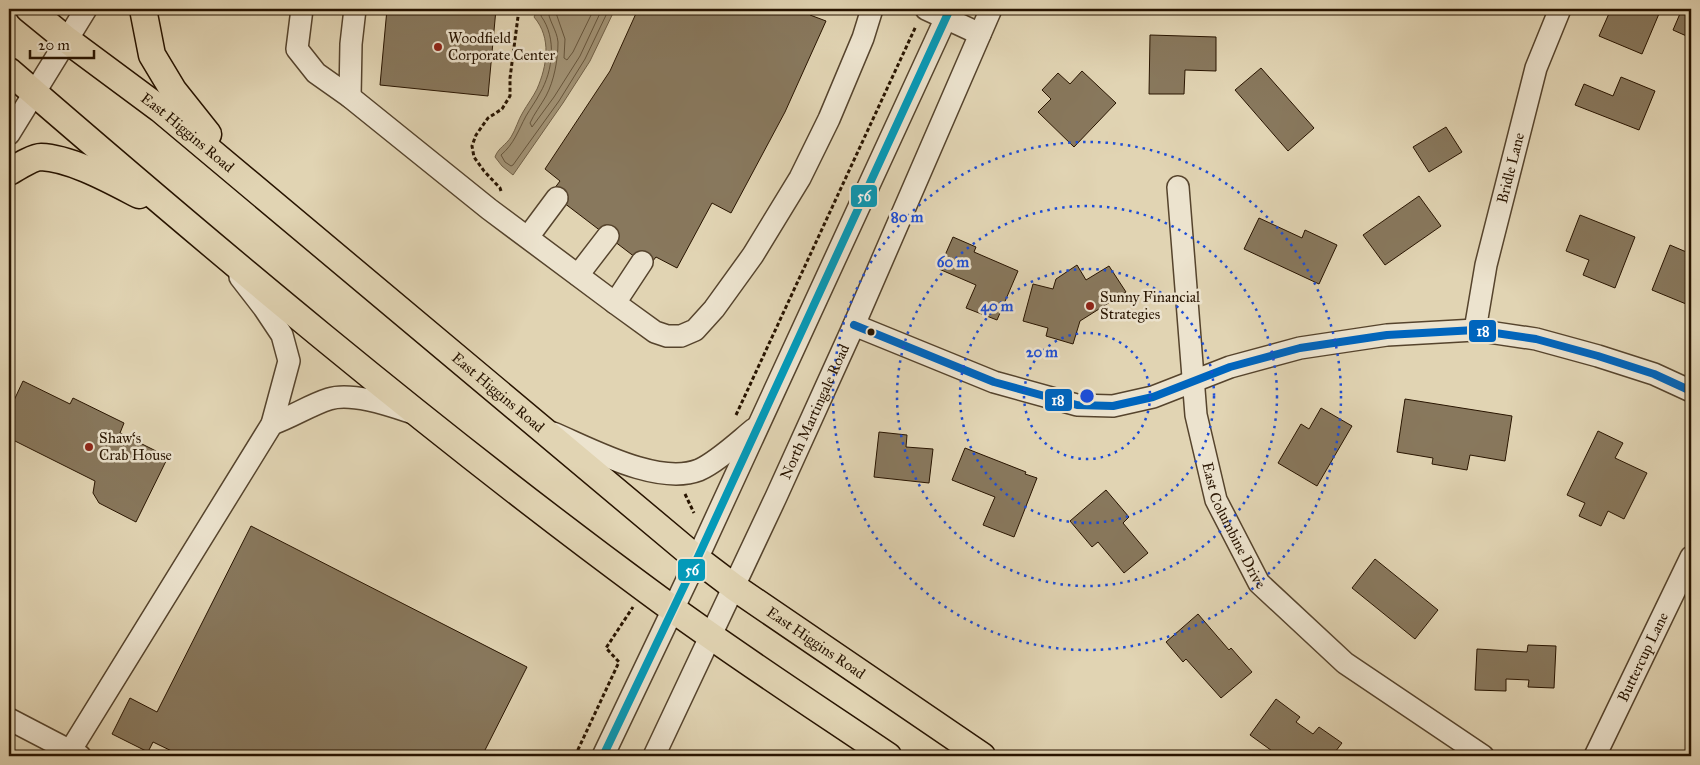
<svg xmlns="http://www.w3.org/2000/svg" width="1700" height="765" font-family="'IM FELL Great Primer',serif">
<rect width="100%" height="100%" fill="#e1d4b3"/>
<filter id="stains"><feTurbulence type="fractalNoise" baseFrequency=".004" numOctaves="4"/><feColorMatrix values="0 0 0 0 .2 0 0 0 0 .09 0 0 0 0 .02 0 0 0 .5 -.17"/></filter>
<radialGradient id="worn" r=".72"><stop offset=".6" stop-color="#630" stop-opacity="0"/><stop offset="1" stop-color="#630" stop-opacity=".3"/></radialGradient>
<path fill="#a29376" stroke="#716047" d="M538,9h77l-25,52 -27,42 -50,72 -11,-9 -7,-9c3,-9 11,-12 16,-20 5,-8 7,-17 12,-25 4,-7 10,-15 14,-23 10,-23 15,-51 -3,-72z"/>
<g fill="none" stroke-linecap="round" stroke-linejoin="round">
<g stroke="#65543b" stroke-width="1">
<path d="M542,9l-1,7c16,22 12,55 -1,77 -4,8 -10,16 -14,23 -8,15 -12,28 -25,39l4,7 6,4 2,-1 46,-64 26,-42 24,-50"/>
<path d="M548,9c0,11 9,21 10,33 0,18 -4,39 -12,54 -5,9 -12,18 -16,27l2,4 22,-30 26,-41 22,-47"/>
<path d="M556,9v4l9,26 -1,19 3,2 6,-8 21,-43"/>
</g>
</g>
<g fill="#88785d" stroke="#281400">
<path d="M387,9h109l-8,87 -108,-11z"/>
<path d="M638,9h173l-1,6 16,6 -41,91 -54,101 -19,-10 -35,65 -21,-11 -8,10 -97,-74 9,-12 -15,-12 65,-98z"/>
<path d="M1611,9h50l-19,45 -43,-18z"/>
<path d="M1682,9h9v29l-18,-8z"/>
<path d="M1150,35l66,2v34l-31,-1 -1,24h-35z"/>
<path d="M1261,68l53,60 -26,23 -53,-61z"/>
<path d="M1082,71l34,32 -42,44 -36,-35 13,-13 -9,-9 16,-17 12,11z"/>
<path d="M1621,77l34,14 -16,39 -64,-25 9,-21 29,12z"/>
<path d="M1446,127l16,25 -33,20 -16,-25z"/>
<path d="M1419,196l22,30 -56,39 -22,-30z"/>
<path d="M1580,215l55,22 -20,51 -32,-13 6,-15 -23,-9z"/>
<path d="M1259,218l43,20 3,-8 32,15 -18,39 -75,-35z"/>
<path d="M953,237l23,10 -2,5 44,19 -21,49 -31,-12 10,-23 -37,-16z"/>
<path d="M1670,245l21,9v57l-2,-1 2,-4 -39,-16z"/>
<path d="M1077,265l9,15 23,-14 17,26 -46,29 -7,23 -27,-8 2,-8 -25,-7 10,-37 20,5 3,-10z"/>
<path d="M23,381l47,23 3,-6 51,25 -4,10 48,24 -32,65 -37,-19 -6,-10 2,-12 -86,-43v-27z"/>
<path d="M1405,399l107,17 -7,45 -35,-6 -3,15 -35,-6 1,-6 -36,-6z"/>
<path d="M1321,408l31,18 -35,60 -39,-23 23,-39 8,5z"/>
<path d="M1598,431l25,12 -8,15 32,15 -23,46 -16,-8 -7,15 -22,-10 6,-13 -18,-8z"/>
<path d="M879,432l28,3 -1,12 27,2 -4,34 -55,-6z"/>
<path d="M965,448l61,24 -1,2 12,4 -23,59 -31,-12 12,-28 -43,-17z"/>
<path d="M1106,490l23,27 -6,6 25,30 -24,20 -26,-31 -6,5 -22,-26z"/>
<path d="M251,526l276,141 -45,89h-300l-29,-14 -5,10 -36,-18 18,-36 27,14z"/>
<path d="M1375,559l63,51 -23,29 -63,-51z"/>
<path d="M1198,614l31,36 2,-2 21,24 -31,26 -35,-39 -3,3 -17,-20z"/>
<path d="M1528,645l28,1 -2,42 -26,-1 1,-7 -23,-1v12l-31,-1 2,-41 50,3z"/>
<path d="M1276,699l24,18 -4,5 17,12 6,-7 23,16 -10,13h-53l-29,-21z"/>
</g>
<g fill="none" stroke-linecap="round" stroke-linejoin="round">
<defs>
<g id="minor">
<path d="M302,9l-5,40 19,24 34,24 139,112 126,94 40,29 12,4h14l14,-6 19,-21 39,-54 47,-77 29,-59 34,-81 9,-29"/>
<path d="M926,9l54,25"/>
<path d="M350,97l1,-53 4,-35"/>
<path d="M9,134l77,-125"/>
<path id="s1" d="M1178,187l18,228 20,85 43,83 86,80 138,93"/>
<path d="M528,237l29,-39"/>
<path d="M578,275l30,-39"/>
<path d="M615,303l27,-41"/>
<path d="M854,325l140,57 83,23 36,1 40,-9 77,-30 70,-19 87,-13 88,-5 61,9 62,17 56,18 37,17"/>
<path id="s2" d="M1475,330l11,-65 50,-197 24,-59"/>
<path d="M272,424c20,-7 38,-19 57,-25 22,-7 60,6 81,13"/>
<path d="M553,433c38,16 105,53 146,37 18,-8 39,-28 55,-41"/>
<path d="M9,719l71,37"/>
<path d="M67,756l205,-332 17,-63 -7,-26 -18,-27 -24,-31"/>
<path d="M603,756l94,-197 253,-550"/>
<path id="s3" d="M654,756l122,-259 78,-172 137,-316"/>
<path id="s4" d="M1595,756l96,-199"/>
</g>
<g id="major">
<path id="s5" d="M29,9l38,31 93,69 537,450 37,28 248,169"/>
<path d="M143,9l9,46 21,35 35,44"/>
<path d="M9,71c208,180 418,357 639,520 78,58 160,111 240,165"/>
<path d="M9,172c7,-4 24,-15 32,-15 30,1 71,24 98,38"/>
</g>
</defs>
<use href="#minor" stroke="#56442d" stroke-width="24"/>
<use href="#major" stroke="#281400" stroke-width="29"/>
<g stroke="#281400" stroke-width="3" stroke-dasharray="4 2.5" stroke-linecap="butt">
<path d="M501,191l-1,-3 -16,-17 -10,-14 -2,-11 4,-11 12,-17 14,-9 8,-13v-18l9,-69"/>
<path d="M736,415l180,-389"/>
<path d="M685,494l9,19"/>
<path d="M575,756l44,-94 -13,-14 27,-41"/>
</g>
<use href="#minor" stroke="#ece3ce" stroke-width="21"/>
<use href="#major" stroke="#e1d4b3" stroke-width="26"/>
<defs>
<path id="bus-1" d="M854,325l140,57 83,23 36,1 40,-9 77,-30 70,-19 87,-13 88,-5 61,9 62,17 56,18 37,17"/>
<path id="bus-2" d="M603,756l94,-197 253,-550"/>
</defs>
<use href="#bus-1" stroke="#ece3ce" stroke-width="11"/>
<use href="#bus-2" stroke="#ece3ce" stroke-width="11"/>
<use href="#bus-1" stroke="#0065bd" stroke-width="8"/>
<use href="#bus-2" stroke="#049ab9" stroke-width="8"/>
</g>
<g fill="none" stroke="#1d4ed8" stroke-width="2.5" stroke-dasharray="2.5 5">
<circle cx="1087" cy="396" r="63"/>
<circle cx="1087" cy="396" r="127"/>
<circle cx="1087" cy="396" r="190"/>
<circle cx="1087" cy="396" r="254"/>
</g>
<g fill="#8f2418" stroke="#ece3ce" stroke-width="2">
<circle cx="438" cy="47" r="5"/>
<circle cx="1090" cy="306" r="5"/>
<circle cx="89" cy="447" r="5"/>
</g>
<circle fill="#281400" stroke="#ece3ce" stroke-width="2" cx="871" cy="332" r="4.5"/>
<g text-anchor="middle" dominant-baseline="central" stroke-width="5" stroke-linejoin="round" paint-order="stroke">
<g font-size="15" fill="#281400" stroke="#ece3ce" text-anchor="start">
<text x="448" y="38">Woodfield<tspan x="448" dy="17">Corporate Center</tspan></text>
<text x="1100" y="297">Sunny Financial<tspan x="1100" dy="17">Strategies</tspan></text>
<text x="99" y="438">Shaw‘s<tspan x="99" dy="17">Crab House</tspan></text>
</g>
<g font-size="15" fill="#281400" stroke="#ece3ce">
<text stroke="none"><textPath href="#s5" startOffset="201">East Higgins Road</textPath></text>
<text stroke="none"><textPath href="#s2" startOffset="166">Bridle Lane</textPath></text>
<text stroke="none"><textPath href="#s5" startOffset="606">East Higgins Road</textPath></text>
<text stroke="none"><textPath href="#s3" startOffset="380">North Martingale Road</textPath></text>
<text stroke="none"><textPath href="#s1" startOffset="346">East Columbine Drive</textPath></text>
<text stroke="none"><textPath href="#s5" startOffset="1011">East Higgins Road</textPath></text>
<text stroke="none"><textPath href="#s4" startOffset="110">Buttercup Lane</textPath></text>
</g>
</g>
<circle cx="1087" cy="396" r="8" fill="#1d4ed8" stroke="#ece3ce" stroke-width="2.5"/>
<g font-size="15" text-anchor="middle" font-weight="bold" fill="#1d4ed8" stroke="#ece3ce" stroke-width="5" stroke-linejoin="round" paint-order="stroke">
<text x="907" y="222">80 m</text>
<text x="953" y="267">60 m</text>
<text x="997" y="311">40 m</text>
<text x="1042" y="357">20 m</text>
</g>
<g stroke="#ece3ce" stroke-width="2">
<rect x="850" y="184" width="28" height="24" rx="5" fill="#049ab9"/>
<rect x="1468" y="319" width="29" height="24" rx="5" fill="#0065bd"/>
<rect x="1044" y="388" width="29" height="24" rx="5" fill="#0065bd"/>
<rect x="677" y="558" width="29" height="24" rx="5" fill="#049ab9"/>
</g>
<g font-size="14" text-anchor="middle" font-weight="bold" fill="#fff">
<text x="864" y="201">56</text>
<text x="1483" y="336">18</text>
<text x="1058" y="405">18</text>
<text x="692" y="575">56</text>
</g>
<rect width="1700" height="765" fill="none" stroke="#e1d4b3" stroke-width="30"/>
<rect x="10" y="10" width="1680" height="745" fill="none" stroke="#281400" stroke-width="2.5"/>
<rect x="15" y="15" width="1670" height="735" fill="none" stroke="#281400"/>
<path d="M30 50v8h64v-8" fill="none" stroke="#281400" stroke-width="2.5"/>
<text x="38" y="50" font-size="15" fill="#281400" stroke="#ece3ce" stroke-width="4" paint-order="stroke">20 m</text>
<rect width="100%" height="100%" filter="url(#stains)"/>
<rect width="100%" height="100%" fill="url(#worn)"/>
</svg>
